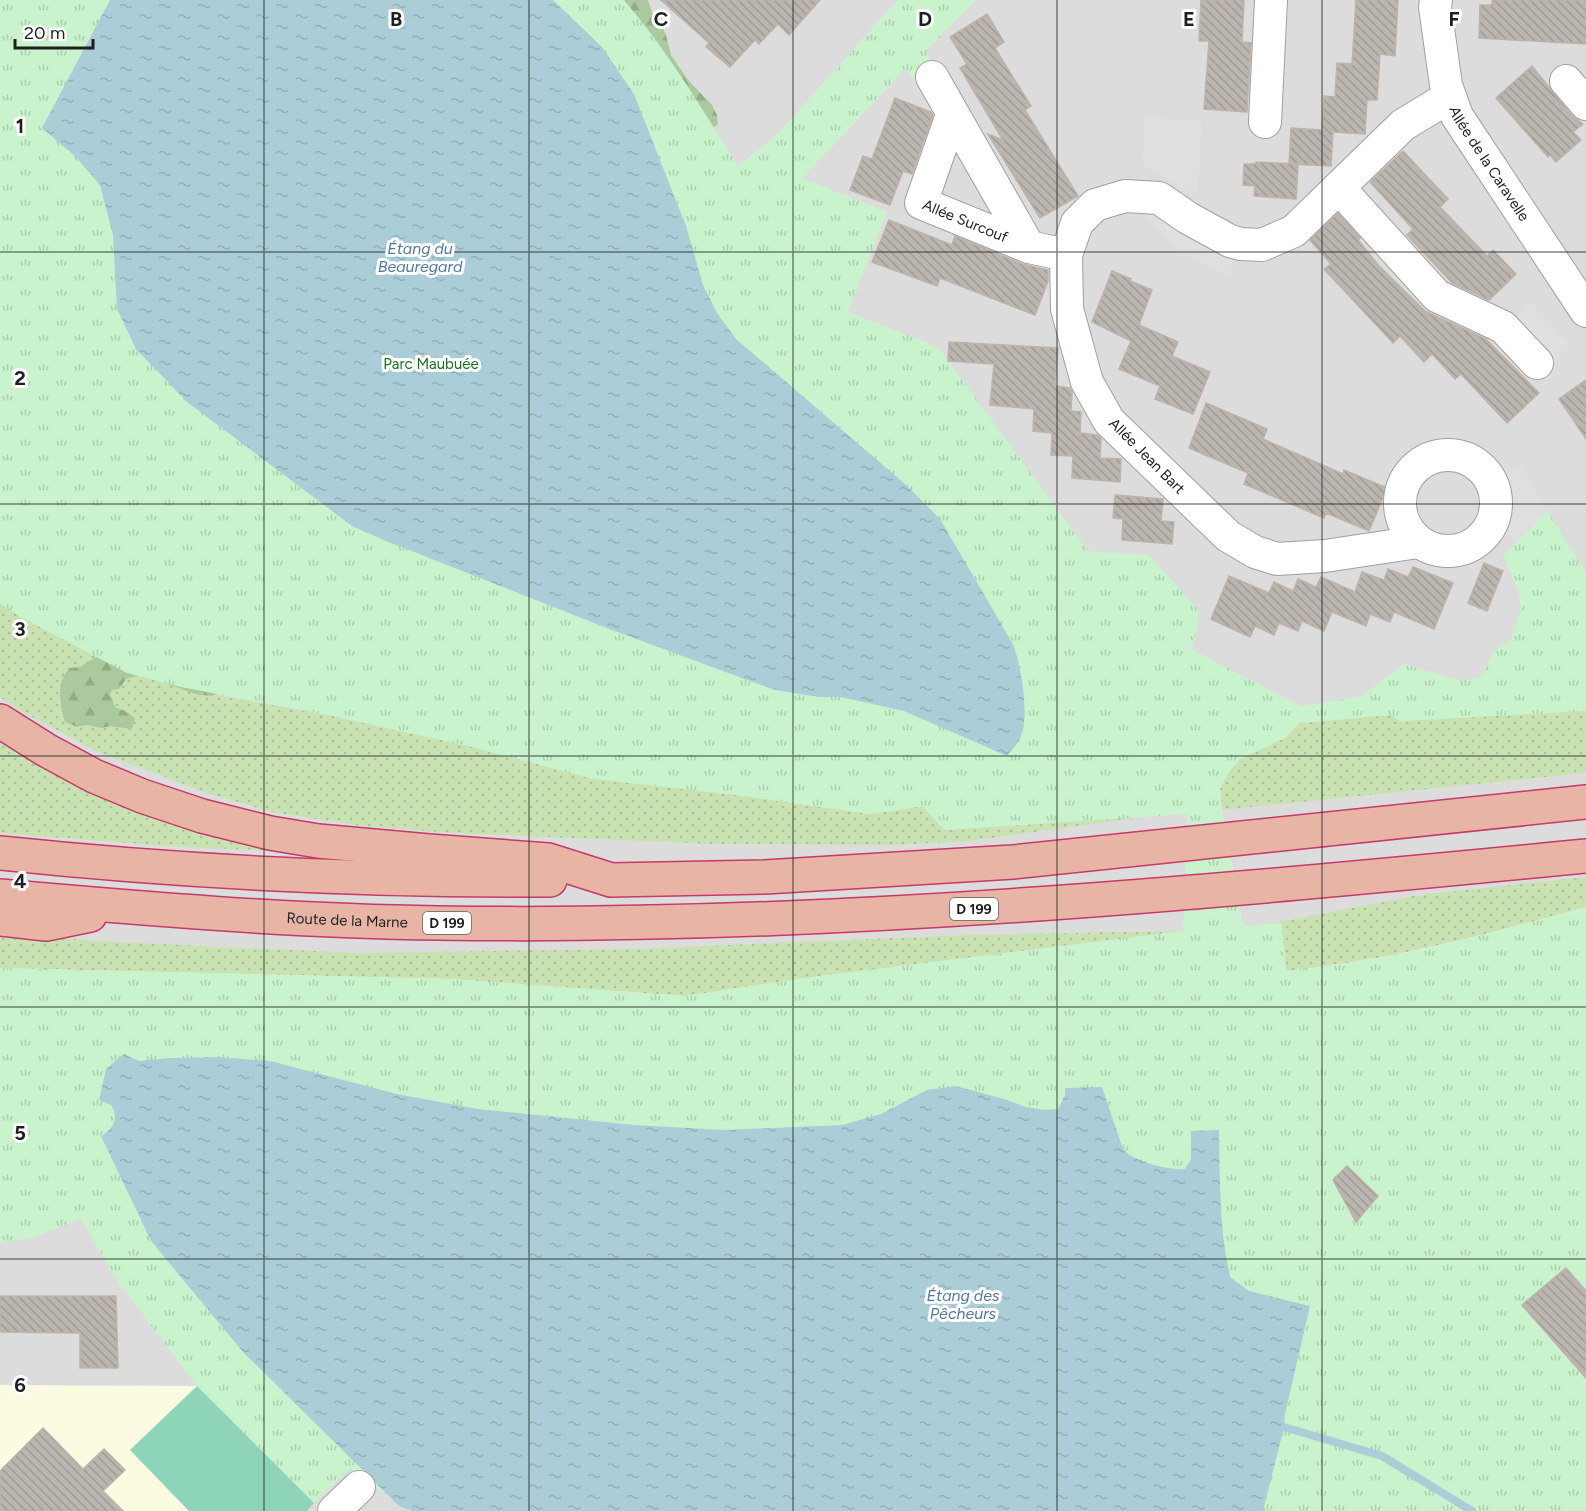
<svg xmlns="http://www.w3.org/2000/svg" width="1586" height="1511" font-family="Figtree,sans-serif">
<defs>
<pattern id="grass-dots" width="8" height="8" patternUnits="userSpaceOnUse" patternTransform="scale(1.5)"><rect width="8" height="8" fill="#c9e2b2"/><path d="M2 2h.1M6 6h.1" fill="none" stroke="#acc199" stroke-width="1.8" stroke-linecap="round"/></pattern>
<pattern id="forest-firs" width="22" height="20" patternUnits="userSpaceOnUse" patternTransform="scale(1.5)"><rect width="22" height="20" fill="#abc99f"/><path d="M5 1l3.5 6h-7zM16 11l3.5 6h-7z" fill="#93ac88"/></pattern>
<pattern id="park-tufts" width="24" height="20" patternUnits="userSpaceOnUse" patternTransform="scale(1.5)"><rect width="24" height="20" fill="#c8f3cc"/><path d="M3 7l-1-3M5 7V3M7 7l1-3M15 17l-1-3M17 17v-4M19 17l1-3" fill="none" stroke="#abd0af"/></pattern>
<pattern id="water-ripples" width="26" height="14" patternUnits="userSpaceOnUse" patternTransform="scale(1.5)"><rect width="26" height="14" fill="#abcdd7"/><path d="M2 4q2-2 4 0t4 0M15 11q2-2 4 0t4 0" fill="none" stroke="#93b0b8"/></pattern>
<pattern id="building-back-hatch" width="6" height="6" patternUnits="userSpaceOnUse" patternTransform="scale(1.5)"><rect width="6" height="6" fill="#bbb5af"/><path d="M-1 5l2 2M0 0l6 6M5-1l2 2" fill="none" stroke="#a09b96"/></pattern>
</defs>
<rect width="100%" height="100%" fill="#eeece6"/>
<g fill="#dddcdc">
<path d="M624,0h274l-122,136 -38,30 -56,-89z"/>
<path d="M976,0h610v907l-343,19 -21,-116 -2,-22 80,-82 -108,-56 -104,-99 -241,-239 -45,-134 104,-110 32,5 -13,-22z"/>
<path d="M0,603l328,112 307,67 236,32 52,-8 22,24 243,-17 -4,118 -364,45 -820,-8z"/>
<path d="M81,1218l36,62 80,106 117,117 36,-36 58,44h-408v-268z"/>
</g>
<path fill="#fbfbe2" d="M0,1385l197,1 117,117 -7,8h-307z"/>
<g fill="url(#grass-dots)">
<path d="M0,603l21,14 106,56 90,22 111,20 136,30 130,34 136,15 141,20 52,-8 22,24 204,-14 -179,25 -74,4 -182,-1 -261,-11 -90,-7 -92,-14 -64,-19 -111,-42 -73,-39 -23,-15z"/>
<path d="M1586,711v62l-364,37 -2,-22 8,-15 12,-14 45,-21 15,-15 92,-8 8,6z"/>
<path d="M0,735l279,113v3l-99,-4 -180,-14z"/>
<path d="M1586,877v30c-98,27 -199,54 -300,64l-5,-47h-12l150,-29z"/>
<path d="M1184,931l-364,45 -135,20 -234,-17 -451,-11v-36l96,9 260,12 277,-4 334,-14z"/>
</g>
<g fill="url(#forest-firs)">
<path d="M609,0h39l6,18 7,6 5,11 5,20 18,26 23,24 5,10 1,9 -9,7z"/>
<path d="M104,652l127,37 -20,7 -16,-2 -52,-19 -17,4 -7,10 -7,1 -2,4 5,13 14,6 6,6 -3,10 -22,-3 -8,2 -16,-3 -9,2 -12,-5c-5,-19 -10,-39 5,-54l10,-1z"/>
</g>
<path fill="url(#park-tufts)" d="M0,0h624c44,51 78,109 114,166l38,-30 122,-136h78l-50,51 12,22 -21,13 -11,-18 -104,110 85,34 -39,100 90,35 150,204 61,4 51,57 -8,38 109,56 60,-10 43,-32 57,17 20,-4 13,-26 17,-11 10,-31 -2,-16 -16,-37 44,-45 39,61v139l-186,10 -8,-6 -92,8 -15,15 -45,21 -12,14 -8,15 2,22 21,116 38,-3 5,48c102,-9 202,-37 300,-64v604h-1178l-58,-43 -36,35 -117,-117 -80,-105 -36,-63 -46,19 -35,6v-275l451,11 234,17 135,-20 363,-45 5,-117 -244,16 -21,-24 -52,8 -141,-20 -136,-15 -130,-34 -136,-30 -147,-28 -54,-14 -106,-56 -21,-14z"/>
<path fill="#8dd4b9" d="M197,1386l117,117 -7,8h-118l-59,-61z"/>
<g fill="#dfdfdf">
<path d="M1145,117l57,4 -4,70 -14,-1 -42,-25z"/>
<path d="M1157,206l76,50 -3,22 -45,-23 -39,-39z"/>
<path d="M1531,302l40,43 -15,15 -41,-43z"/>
<path d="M1522,466l25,45 -31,31 -10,-10 9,-21 -3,-22 -6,-13z"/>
</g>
<g fill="url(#water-ripples)">
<path d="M110,0h443l49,47 32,47 52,132 17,59 14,28 19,26 169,145 35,35 74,127c7,23 17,73 5,95 -3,5 -8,10 -12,15l-103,-45 -63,-14h-22l-44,-7 -25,-9 -138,-51 -226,-89 -34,-15 -165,-124 -51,-53 -19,-40 -4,-74 -13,-50 -25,-29 -33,-28z"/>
<path d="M124,1054l15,7 31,-3 48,-1 52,4 127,33 81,15 156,16 90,5 118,-5 39,-11 46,-24 29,-4 48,13 22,8 19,3 13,-1 7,-14v-7l37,-1 21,62c11,13 45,21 62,20l6,-10v-28l28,-1c1,50 0,99 11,147l19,14 61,15 -25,108 -1,13 -21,84h-851l-13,-5 -156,-154 -92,-111 -50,-105c12,-8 19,-17 10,-31l-12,-5 7,-31z"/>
</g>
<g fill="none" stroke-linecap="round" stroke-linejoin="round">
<path stroke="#abcdd7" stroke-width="8" d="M1284,1427l98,29 90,55"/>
</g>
<g fill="url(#building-back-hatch)" stroke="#beb3aa" stroke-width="1.5">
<path d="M661,0h159l-31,35 -11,-11 -19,20 -4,-4 -25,27 -24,-20 3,-4z"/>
<path d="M1201,0h43l-2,42 9,1 -4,69 -43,-3 5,-68h-10z"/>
<path d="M1356,0h42l-3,56 -15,-2 -3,46h-10l-2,34 -32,-2 -2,34 -42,-2 2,-36 31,2 2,-34 11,1 2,-34 15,1z"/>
<path d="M1492,0h94v44l-107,-6 1,-33h12z"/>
<path d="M987,14l17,28 -9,6 36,58 -6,4 53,86 -38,22 -52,-84 15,6 -43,-72 7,-4 -17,-27z"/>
<path d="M1532,66l40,50 11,8 -10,8 8,8 -25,22 -6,-7 -2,2 -52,-59z"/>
<path d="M895,98l36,14 2,3 -21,59 -9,-3 -13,34 -40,-15 13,-34 9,3z"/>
<path d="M1403,151l45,48 -8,8 47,49 6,-6 23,24 -27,26 -37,-17 -45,-48 6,-6 -43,-47z"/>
<path d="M1256,162l42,2 -2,35 -42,-3 1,-10 -12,-1 1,-21h12z"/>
<path d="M1338,213l22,25 -2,2 21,26 46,45 61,28 53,54 -32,30 -46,-49 -6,5 -23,-25 -8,8 -24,-26 -7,7 -69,-74 7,-5 -21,-24z"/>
<path d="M889,220l63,25 3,-9 67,28 26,6v11l-13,34 -95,-37 -3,8 -65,-24z"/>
<path d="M1112,271l19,8 -1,2 22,9 -13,35 39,17 -6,14 38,16 -17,42 -38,-15 5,-13 -41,-17 7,-17 9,1 -8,-3 4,-9 -39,-19z"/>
<path d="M949,342l109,6 -3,38 15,2 2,4 -1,19 10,1 -1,21 17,2 4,3 -1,20 21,1 -1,23 -48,-4 1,-22 -22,-1 1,-22 -19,-2 1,-22 -44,-4 4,-41 -46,-3z"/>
<path d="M1586,380v59l-27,-40z"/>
<path d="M1206,403l61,26 -4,10 80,35 1,-4 43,18 -18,43 -43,-18 -2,5 -80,-34 4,-11 -59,-25z"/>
<path d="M1115,495l48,4 -2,22 13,1 -2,22 -50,-4 1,-21 -10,-1z"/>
<path d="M1484,563l19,8 -16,40 -19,-8z"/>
<path d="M1413,567l40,16 -19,46 -40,-17 -4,10 -20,-8 -4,12 -34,-14 -8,19 -22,-10 -4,10 -19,-8 -5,12 -19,-9 -5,11 -39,-18 18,-43 40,17 5,-11 19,9 5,-12 18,8 5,-10 34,15 7,-20 22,8 4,-11 20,8z"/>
<path d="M1347,1166l31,30 -22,26 -23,-42z"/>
<path d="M1566,1268l20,23v87l-64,-73z"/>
<path d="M0,1296h116l2,72h-38v-35l-80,-1z"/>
<path d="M43,1428l40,41 21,-20 21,21 -22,21 20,20h-123v-40z"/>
</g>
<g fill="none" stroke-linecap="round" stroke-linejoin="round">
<defs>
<g id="minor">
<path id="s1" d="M1436,0l-1,7 11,78 11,31 129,195"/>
<path d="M932,77l97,170 37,8"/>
<path d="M1566,81l20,23"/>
<path id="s2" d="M952,115l-31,88 108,44"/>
<path d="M1265,122l6,-122"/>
<path d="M1339,188l98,108 66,31 34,36"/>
<circle cx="1448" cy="503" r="48"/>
<path d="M1418,542l-93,14 -48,3 -22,-7 -27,-16 -119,-115 -22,-39 -20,-73 -1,-54 11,-32 18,-18 30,-9 34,2 29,20 42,23 11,3 21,1 32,-14 109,-106 46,-28"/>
<path d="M334,1511l25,-24"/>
</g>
<g id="trunk">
<path d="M0,721l46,29 48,26 48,20 60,20 68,17 48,8 111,10 119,9 63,20 154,-3 248,-15 573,-60"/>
<path d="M0,853c182,19 366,28 550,27"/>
<path id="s3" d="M0,896c146,13 292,25 438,27 384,6 766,-30 1148,-67"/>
<path d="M0,919l46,5 44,-9"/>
</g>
</defs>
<use href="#minor" stroke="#a0a0a0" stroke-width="34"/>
<use href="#trunk" stroke="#c63969" stroke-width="36"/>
<use href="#minor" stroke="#fff" stroke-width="32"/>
<use href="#trunk" stroke="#e7b4a6" stroke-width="33"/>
</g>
<path fill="none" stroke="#1f1f1f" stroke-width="1.5" stroke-opacity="0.55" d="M264,0v1511M529,0v1511M793,0v1511M1057,0v1511M1322,0v1511M0,252h1586M0,504h1586M0,756h1586M0,1007h1586M0,1259h1586"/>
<g text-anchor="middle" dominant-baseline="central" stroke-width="6" stroke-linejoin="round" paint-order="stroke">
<g fill="#fff" stroke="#626262" stroke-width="1.5">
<rect x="950" y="898" width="48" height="22" rx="4.5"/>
<rect x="423" y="912" width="48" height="22" rx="4.5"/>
</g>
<g font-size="14" font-weight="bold" fill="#1f1f1f">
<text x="974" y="909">D 199</text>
<text x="447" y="923">D 199</text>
</g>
<g font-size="15" fill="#1f1f1f" stroke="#fff">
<text stroke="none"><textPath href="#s1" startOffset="176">Allée de la Caravelle</textPath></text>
<text stroke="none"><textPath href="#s2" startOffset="141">Allée Surcouf</textPath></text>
<text transform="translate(1147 456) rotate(45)">Allée Jean Bart</text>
<text stroke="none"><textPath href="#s3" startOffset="348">Route de la Marne</textPath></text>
</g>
<g font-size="15" fill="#187120" stroke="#fff">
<text x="431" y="364">Parc Maubuée</text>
</g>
<g font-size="16" font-style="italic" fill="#53779c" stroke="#fff">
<text x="420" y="248">Étang du<tspan x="420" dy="18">Beauregard</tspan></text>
<text x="963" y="1295">Étang des<tspan x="963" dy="18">Pêcheurs</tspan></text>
</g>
</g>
<g font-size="20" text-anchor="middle" font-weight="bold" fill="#1f1f1f" stroke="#fff" stroke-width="6" stroke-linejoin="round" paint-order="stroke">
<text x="396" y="26">B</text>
<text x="661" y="26">C</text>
<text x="925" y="26">D</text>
<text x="1189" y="26">E</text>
<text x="1454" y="26">F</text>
<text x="20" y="133">1</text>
<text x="20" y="385">2</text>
<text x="20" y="636">3</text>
<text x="20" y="888">4</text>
<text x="20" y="1140">5</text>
<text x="20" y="1392">6</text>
</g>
<path d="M15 39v9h78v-9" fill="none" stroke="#1f1f1f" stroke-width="3"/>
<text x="24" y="39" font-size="18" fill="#1f1f1f" stroke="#ffffff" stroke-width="4.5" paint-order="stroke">20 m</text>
</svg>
